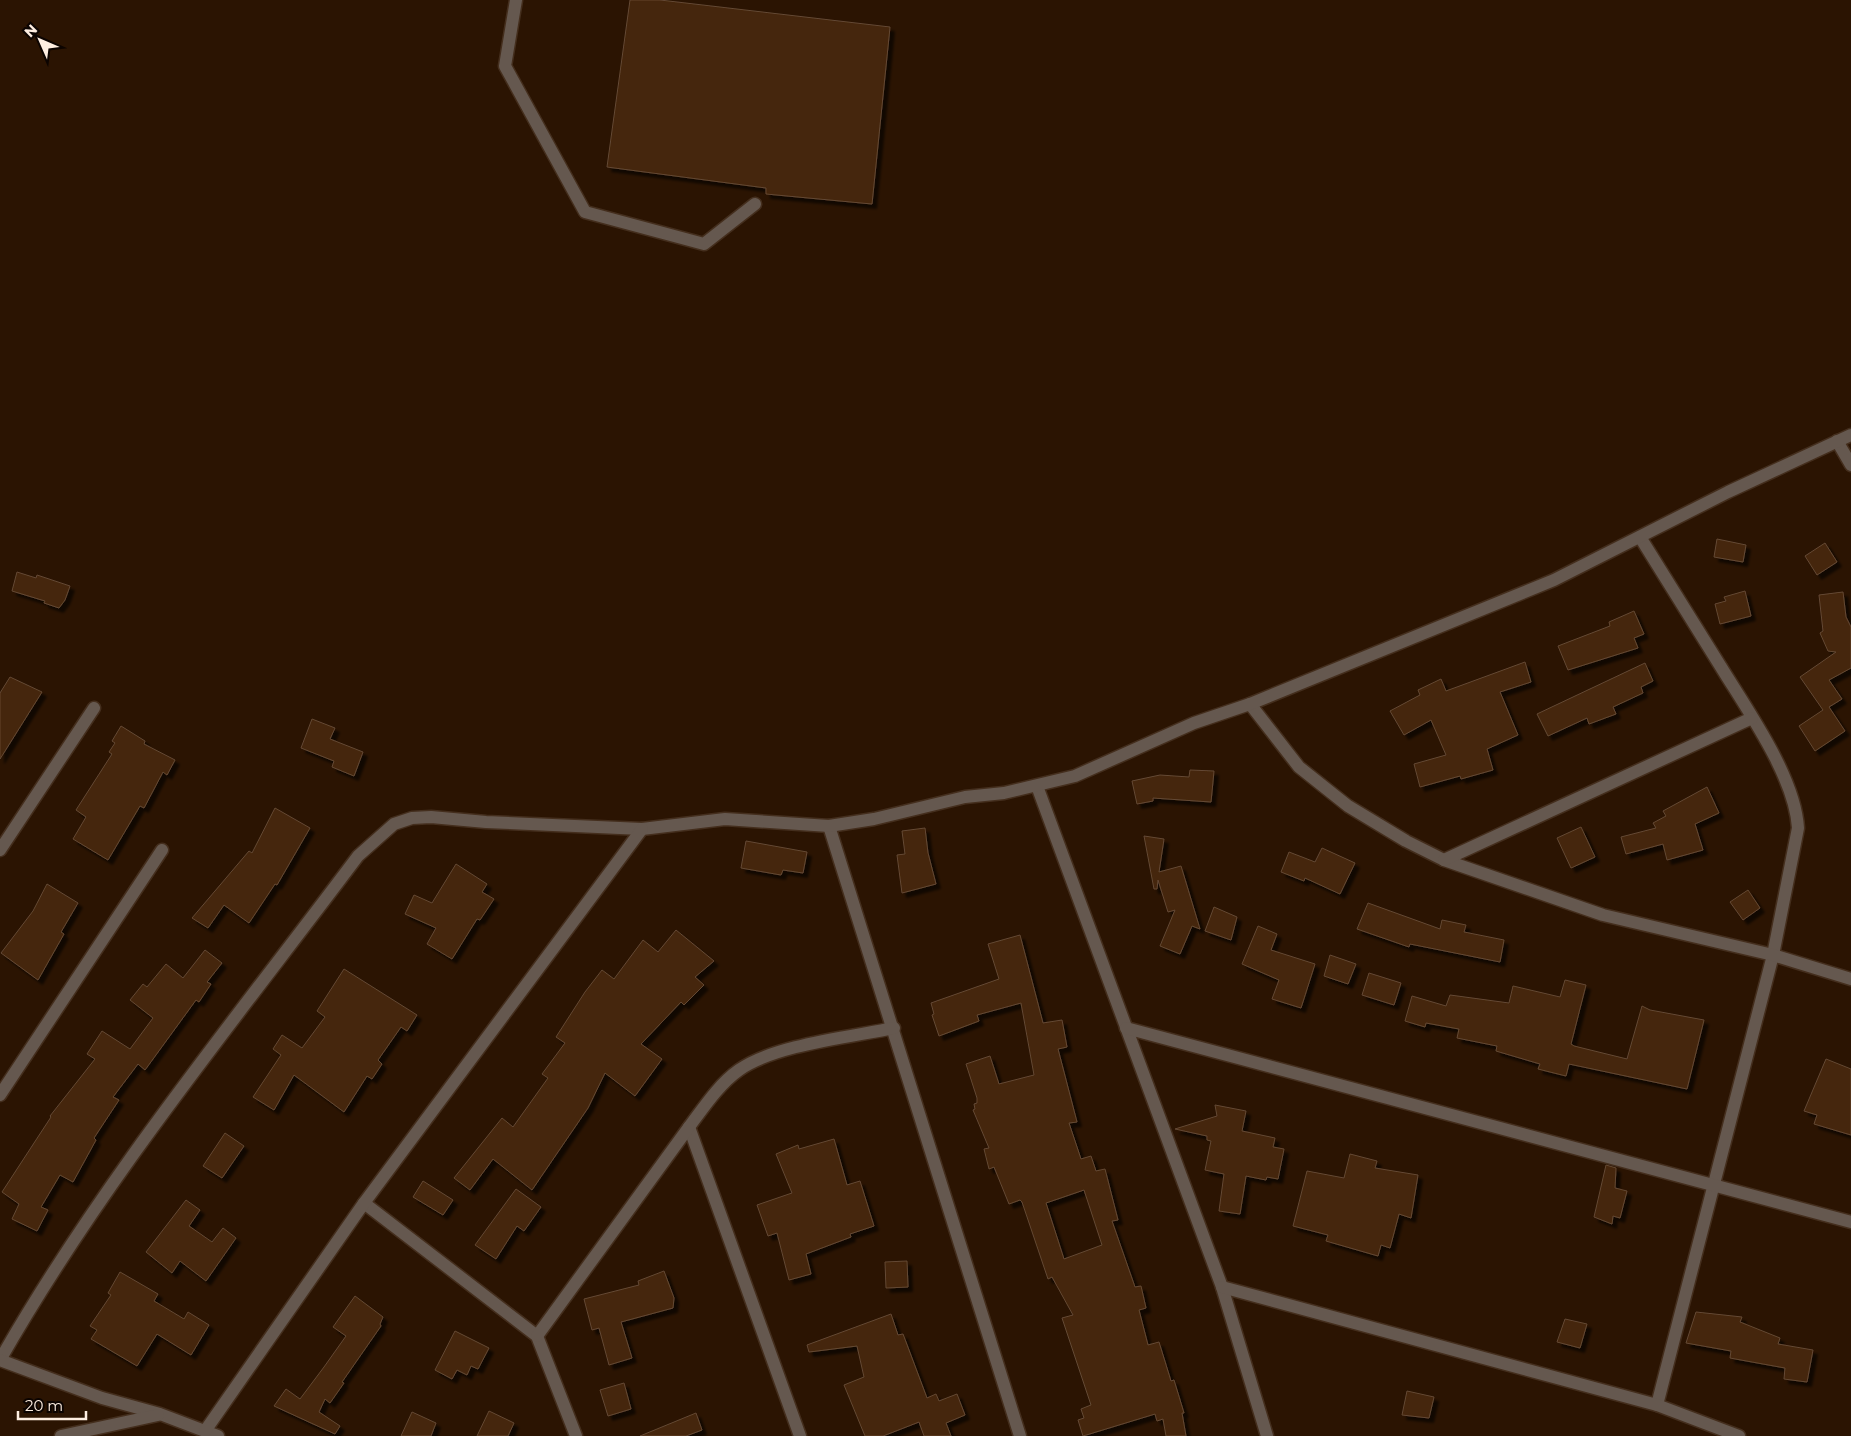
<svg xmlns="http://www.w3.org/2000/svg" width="1851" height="1436" font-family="Montserrat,sans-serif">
<defs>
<filter id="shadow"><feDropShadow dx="4.5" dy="4.5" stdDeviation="1" flood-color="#0009"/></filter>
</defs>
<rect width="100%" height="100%" fill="#2b1402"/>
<g fill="#442509" stroke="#644935" fill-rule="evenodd" filter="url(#shadow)">
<path d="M630,0h30l230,27 -18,177 -106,-10v-6l-159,-21z"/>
<path d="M1717,539l29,6 -3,17 -29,-5z"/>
<path d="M1825,543l12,19 -20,13 -12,-19z"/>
<path d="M17,572l19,6 1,-3 33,11 -5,14 -6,8 -15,-5 1,-2 -33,-10z"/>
<path d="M1745,591l6,25 -31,8 -5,-20 11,-3 -2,-4z"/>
<path d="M1843,592l3,25 5,10v41l-22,12 13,19 -13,8 16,24 -30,20 -16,-25 24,-16 -23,-33 36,-25 -8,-1 -8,-18 3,-2 -4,-36z"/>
<path d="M1634,611l10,23 -10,4 4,10 -70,22 -10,-24 52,-20 -1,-4z"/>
<path d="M1525,662l6,20 -31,10 18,43 -31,14 6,21 -32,9 -1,-3 -40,11 -6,-23 32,-9 -15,-35 -27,15 -14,-24 30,-16 -2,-5 23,-11 5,12z"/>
<path d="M1645,663l8,18 -12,6 2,6 -30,14 3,7 -27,10 -2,-6 -39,18 -11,-22z"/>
<path d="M10,677l32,15 -42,67v-66z"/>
<path d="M312,719l23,9 -5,11 33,13 -9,24 -22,-9 2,-6 -33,-13z"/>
<path d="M121,726l24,15 -1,3 31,16 -8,15 -4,-3 -19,36 -4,-2 -32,54 -35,-21 13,-22 -10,-7 36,-56 -3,-2 6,-9 -3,-2z"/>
<path d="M1190,770l24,1 -3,31 -58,-4v3l-16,3 -5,-23 28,-6 29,2z"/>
<path d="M1707,787l12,26 -24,11 8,26 -36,10 -4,-16 -37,10 -5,-17 35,-9 -3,-5 13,-7 -3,-5z"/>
<path d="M275,808l35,20 -33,57 -2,-1 -26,39 -25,-18 -16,23 -16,-10 57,-67 3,2z"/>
<path d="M1581,827l14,30 -24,11 -14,-30z"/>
<path d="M925,828l3,25 8,31 -34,9 -5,-38 8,-1 -3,-23z"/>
<path d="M1144,836l20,3 -5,33 22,-6 19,63 -8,-3 -12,28 -20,-8 15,-36 -7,2 -10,-32 -1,9h-3z"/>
<path d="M746,841l61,11 -4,21 -20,-3 -2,5 -40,-7z"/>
<path d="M1322,848l33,15 -15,31 -35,-16 -1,3 -23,-9 8,-20 26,10z"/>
<path d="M456,864l31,20 -5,8 12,7 -14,21 -3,-1 -25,40 -25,-15 9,-16 -31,-14 9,-19 18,8z"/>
<path d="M47,884l31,19 -17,29 3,2 -26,46 -37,-27 32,-42z"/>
<path d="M1748,890l12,18 -17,12 -13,-18z"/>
<path d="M1368,903l72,26 2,-9 24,5 -2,7 40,8 -4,22 -90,-18 -1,3 -52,-18z"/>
<path d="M1214,907l23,10 -6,23 -26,-9z"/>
<path d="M1258,926l19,8 -6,16 44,14 -14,44 -29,-9 7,-19 -37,-16z"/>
<path d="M676,930l38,31 -19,16 9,8 -20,20 -3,-3 -40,42 21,15 -27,37 -30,-23 -17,35 -56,82 -39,-31 -23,31 -16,-12 48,-60 11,9 35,-49 -6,-4 23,-31 -9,-6 29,-45 17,-22 12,9 29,-39 15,12z"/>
<path d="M1020,935l23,88 19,-3 5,27 -9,2 19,73 -8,1 12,36 10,-3 5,15 9,-2 13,51 -6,1 23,66 6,-1 5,22 -7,2 9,35 11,-3 12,39 3,-1 10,33h-2l4,23h-20l-3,-17 -6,2 -2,-7 -72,22 -5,-16 6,-2 -3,-9 10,-4 -29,-87 11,-3 -21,-38 -4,2 -26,-77 -2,-2 -11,4 -15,-37 -5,2 -5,-20 5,-1 -16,-38 2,-1 -1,-5 3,-1v-5l-11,-34 24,-8 9,28 35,-9 -13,-72 -44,12 2,6 -40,15 -7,-21 2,-1 -3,-11 68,-24 -11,-35zM1084,1190l18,55 -38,14 -18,-56z"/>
<path d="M205,950l17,13 -15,19 4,2 -12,18 -3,-2 -51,70 -7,-6 -25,33 6,3 -25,38 2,2 -23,42 -13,-7 -19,32 7,3 -11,21 -25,-12 7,-15 -17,-12 49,-75 -1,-1 45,-57 -8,-5 15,-23 28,18 23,-31 -23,-18 13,-16 4,3 19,-23 17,14z"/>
<path d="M1330,955l26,9 -8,20 -24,-8z"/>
<path d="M344,969l73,46 -10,16 -6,-4 -23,33 4,4 -10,15 -5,-3 -23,36 -50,-37 -20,35 -21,-13 28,-42 -8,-6 9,-14 20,13 23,-31 -8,-6z"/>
<path d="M1369,973l32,10 -7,22 -32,-10z"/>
<path d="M1565,980l21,5 -15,59 3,2 53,13 15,-53 8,4 54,10 -17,69 -118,-25 -3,12 -28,-7 2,-5 -44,-13 1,-5 -40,-8 2,-9 -33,-6 -1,4 -20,-6 7,-25 34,10 4,-11 59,8 4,-17 47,11z"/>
<path d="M1826,1059l25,10v66l-37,-11 3,-9 -13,-4z"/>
<path d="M1215,1105l31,6 -4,20 33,7 -2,9 11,2 -6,30 -11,-2 -1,3 -20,-4 -6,38 -21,-3 5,-37 -19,-4 6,-29 -4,-1v-4l-32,-7 42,-13z"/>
<path d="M225,1133l19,13 -22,32 -19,-12z"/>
<path d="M834,1139l13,46 13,-4 14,45 -24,8 1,3 -45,17 5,20 -22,6 -12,-47 -9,3 -11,-31 35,-12 -16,-39 22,-9 1,4z"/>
<path d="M1350,1154l27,7 -2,7 43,7 -7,43 -12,-4 -9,34 -9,-3 -3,11 -52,-15 2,-6 -35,-9 14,-55 37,7z"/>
<path d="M1606,1165l10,3 -1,20 12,3 -7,27 -7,-2 -1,8 -18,-7z"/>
<path d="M423,1181l30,19 -10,15 -30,-18z"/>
<path d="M516,1189l25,18 -17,24 -7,-5 -21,33 -21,-14z"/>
<path d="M186,1200l14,10 -11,16 23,16 11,-14 13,10 -30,43 -26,-20 -8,12 -26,-21z"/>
<path d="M907,1261l1,26 -22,1 -1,-26z"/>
<path d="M664,1271l10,27 -1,10 -52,14 11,36 -23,7 -10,-37 -7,2 -8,-31 55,-14 -1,-4z"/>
<path d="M120,1272l38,22 -4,7 30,18 4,-7 21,13 -18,30 -34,-21 -20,32 -46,-27 6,-9 -7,-4 21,-31 -3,-2z"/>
<path d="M355,1296l28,21 -3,7 1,2 -39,56 2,1 -14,20 -5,-4 -6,13 21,14 -5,8 -61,-28 12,-17 14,10 24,-32 22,-31 -13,-9z"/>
<path d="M1696,1312l46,5 -2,5 40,16 -2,6 35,6 -6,32 -23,-3 1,-11 -55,-10 1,-7 -45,-8z"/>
<path d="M891,1314l7,21 5,-1 24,64 9,-4 3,7 18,-7 8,21 -19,8 5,13h-27l-5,-14 -36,14h-18l-21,-51 20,-8 -7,-31 -48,6 -2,-7z"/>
<path d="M1565,1319l22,5 -7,24 -23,-6z"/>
<path d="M455,1331l34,17 -11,21 -7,-3 -4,9 -10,-5 -5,9 -17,-9z"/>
<path d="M624,1383l7,26 -23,7 -8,-26z"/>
<path d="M1407,1391l27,6 -5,21 -27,-3z"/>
<path d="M489,1411l25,12 -6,13h-31z"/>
<path d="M412,1412l24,11 -5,13h-30z"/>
<path d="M696,1413l6,17 -16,6h-46z"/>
</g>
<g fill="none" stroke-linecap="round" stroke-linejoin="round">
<defs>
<path id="lane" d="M516,0l-11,66 80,146 119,32 51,-40"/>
<g id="street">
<path d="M1837,441l14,24"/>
<path d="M1640,537c27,44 54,87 81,130 27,44 74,110 77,161l-25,127 -116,450"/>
<path d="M1250,704l49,63 49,39 58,35 38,19 159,55 170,40 78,24"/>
<path d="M1037,786l185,501 45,149"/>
<path d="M829,826l191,610"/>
<path d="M0,850l94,-142"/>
<path d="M1444,860l308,-142"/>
<path d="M1126,1028l725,194"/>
<path d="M0,1095l162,-245"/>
<path d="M689,1127l111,309"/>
<path d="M364,1203l173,133 39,100"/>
<path d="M1222,1287l435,118 82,31"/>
<path d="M537,1336l152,-209c15,-20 30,-43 50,-57 35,-25 111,-33 155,-42"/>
<path d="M0,1360c102,-179 235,-340 358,-504l36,-32 18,-6 19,-1 55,5 156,7 83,-10 104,7 45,-7 91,-22 39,-4 71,-17 119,-53 56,-19 304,-124 174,-88 123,-57"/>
<path d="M0,1360l102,38 58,16 58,22"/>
<path d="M205,1431l159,-228 278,-374"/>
<path d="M61,1436l97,-21"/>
</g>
</defs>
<use href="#lane" stroke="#442e1d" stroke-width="15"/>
<use href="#street" stroke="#442e1d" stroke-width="15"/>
<use href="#lane" stroke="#65584f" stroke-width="12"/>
<use href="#street" stroke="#65584f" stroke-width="12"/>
</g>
<g transform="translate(40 40) rotate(315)" stroke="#0c0401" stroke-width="4" paint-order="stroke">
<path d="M0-4L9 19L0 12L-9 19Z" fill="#feeee1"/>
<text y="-8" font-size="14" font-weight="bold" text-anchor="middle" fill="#feeee1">N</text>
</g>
<path d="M18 1411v8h68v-8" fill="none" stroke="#feeee1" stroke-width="2.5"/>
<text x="25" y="1411" font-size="15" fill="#feeee1" stroke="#0c0401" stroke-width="4" paint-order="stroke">20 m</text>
</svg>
